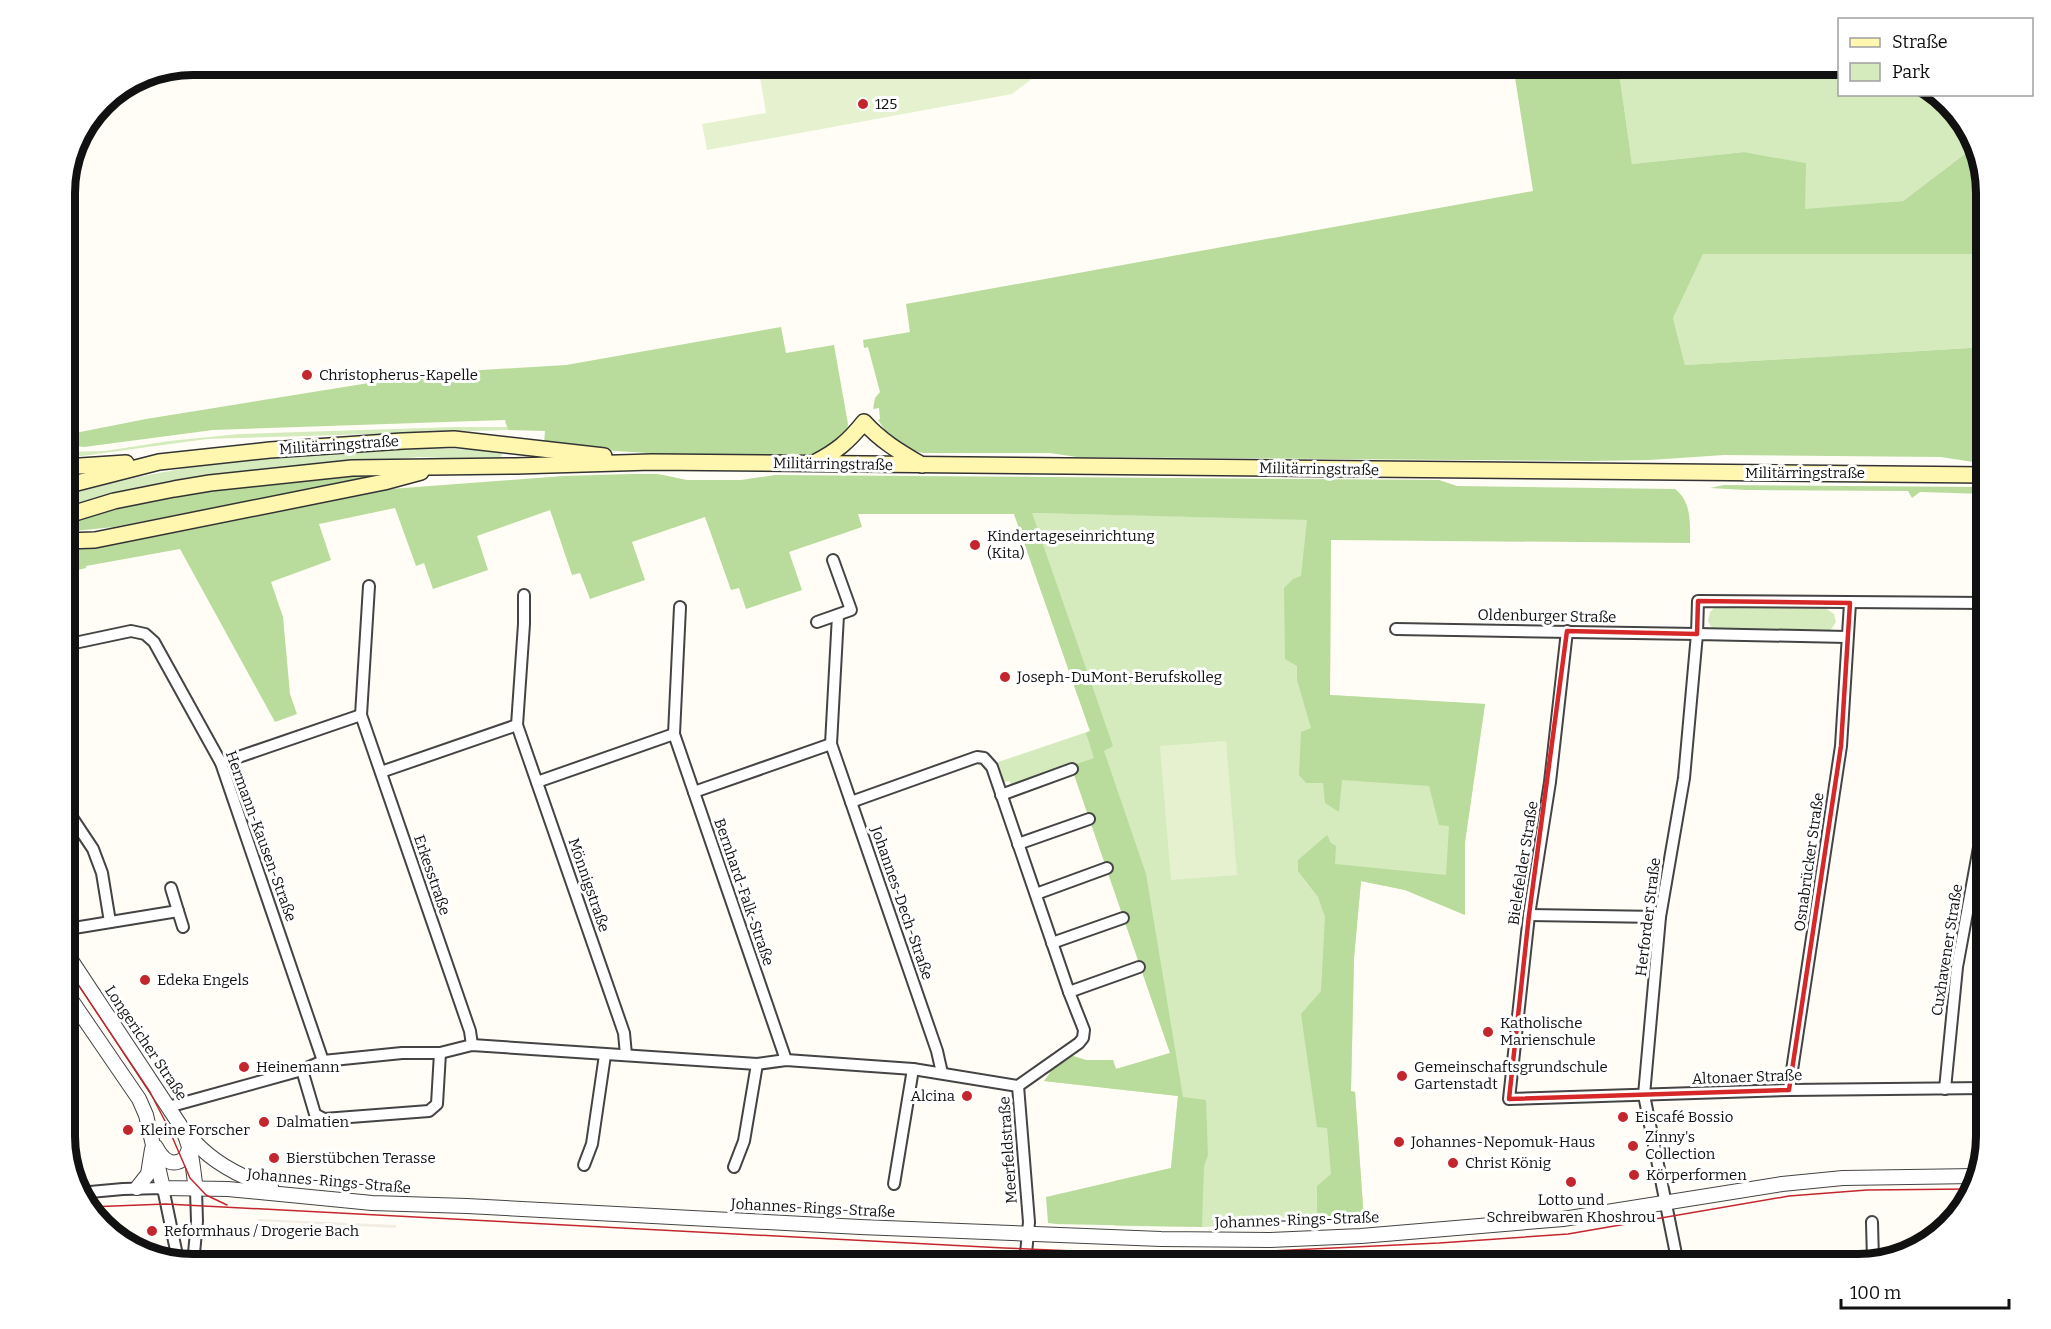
<svg xmlns="http://www.w3.org/2000/svg" width="2051" height="1329" font-family="Bitter,serif">
<rect width="100%" height="100%" fill="#fffdf5"/>
<g fill="#d5ebbd">
<path d="M1618,65h221l1,29 97,1 32,34 5,18 -71,54 -98,9v-47l-61,-11 -112,12z"/>
<path d="M1702,254h284v93l-301,18 -12,-47z"/>
<path d="M455,427h52l1,3 -301,9 -125,17 -17,-1v-3l40,-1 64,-10 70,-7z"/>
<path d="M416,447l76,4h7l3,4 -2,4 -4,1 -77,-3 -184,16 -63,9 -62,14 -45,12v-12c111,-35 235,-42 351,-49z"/>
<path d="M1032,513l299,7 -1,175 155,9 -20,138v73l-60,-25 -44,-9 -7,77 -3,133 4,1 9,129 -162,6 -87,-1 -1,-45 57,-13 7,-72 -134,-15 8,-11 21,-14 13,4h27l3,9 54,-16 -96,-280 -62,13 -3,-5 -5,1 -6,-20 92,-31 -76,-217z"/>
<path d="M1714,608h111l9,6 2,8 -6,9 -116,1 -6,-11 2,-9z"/>
<path d="M1442,1252l1,12h-390v-4c130,6 259,1 389,-8z"/>
</g>
<g fill="#b9dc9c">
<path d="M1513,65h105l14,99 112,-12 62,11 -1,46 98,-8 71,-54 12,46v61h-283l-30,64 12,47 301,-18v117l-45,-7 -217,-2 -74,5 -61,1 -512,-4 -27,-4h-126c-23,-4 -34,-15 -46,-33l2,-1 -1,-11 -6,1 2,-11 5,-6 -12,-45 -4,1 -1,-8 47,-8 -4,-28 627,-113z"/>
<path d="M781,327l5,26 48,-8 14,79 -3,18 -30,13 -152,-1 -78,-5 -41,-6 1,-12 -37,-1 -3,-10 -292,10 -129,17 -19,-2v-10l81,-16 285,-46 135,-8z"/>
<path d="M382,473v2l-268,52 -49,5v-8c103,-33 210,-42 317,-51z"/>
<path d="M632,474h26l29,6h54l34,-5 664,5 18,6 218,3c17,13 15,35 15,54l-359,-3 -1,155 155,9 -20,138v73l-60,-25 -44,-9 -7,77 -3,133 4,1 9,129 -47,2v-37l14,-12 -4,-46 -10,-1 -16,-113 20,-23 4,-74 -7,-20 -20,-26v-11l29,-25 4,8 5,3 -1,18 111,11 3,-49 -10,-1 -10,-39 -87,-6 -3,32 -14,-9 -2,-20h-17l-7,-8 2,-43 10,-4 -14,-48v-14l-12,-7 -1,-71 9,-9 8,-3 6,-56 -275,-7 81,233 -9,5 42,123 37,223 23,3 2,55 -4,11 -2,61 -146,-3 -8,-1 -2,-26 125,-29 7,-72 -134,-15 8,-11 21,-14 13,4h27l3,9 54,-16 -99,-287 23,-8 -8,-25 4,-2 -76,-217h-156l4,13 -73,25 13,38 -56,19 -7,-21 -8,2 -26,-73 -73,25 13,38 -55,19 -10,-26 -8,2 -22,-65 -73,26 11,34 -55,19 -9,-26 -8,3 -21,-58 -76,16 12,36 -60,22 12,35 7,77 7,20 -22,8 -95,-173 -94,17v2l-21,5v-23l36,-3 289,-58 173,-13z"/>
<path d="M1724,485l262,2v7l-66,-2 -8,6 -4,-7 -162,-1 -36,-2z"/>
</g>
<g fill="#e6f2cf">
<path d="M758,65h284l-5,10 -25,19 -305,56 -5,-26 64,-11z"/>
<path d="M1226,741l11,134 -66,5 -11,-134z"/>
</g>
<path fill="#f1ede2" d="M258,1219l138,6v3l-138,-7z"/>
<g fill="none" stroke-linecap="round" stroke-linejoin="round">
<defs>
<g id="minor">
<path d="M369,586l-8,129 109,316 2,14"/>
<path d="M817,622l34,-12 -18,-50"/>
<path d="M1396,629l301,5 1,-33 288,2"/>
<path d="M1567,631l-17,151 -21,133 -20,184 280,-9 197,-2"/>
<path d="M65,645l66,-14 14,3 9,8 67,121 102,298"/>
<path d="M517,725l7,-101v-29"/>
<path d="M674,734l6,-127"/>
<path d="M831,744l7,-129"/>
<path d="M221,763l140,-48"/>
<path d="M381,772l136,-47 107,308 2,22"/>
<path d="M537,782l137,-48 112,326"/>
<path d="M694,792l137,-48 106,307 5,22"/>
<path d="M1001,795l71,-26"/>
<path d="M851,802l126,-45 7,1 8,9 77,225 15,38 -1,8 -4,5 -61,43"/>
<path d="M65,807l28,42 9,24 8,49"/>
<path d="M1018,844l71,-25"/>
<path d="M1036,894l71,-26"/>
<path d="M178,911l5,16"/>
<path d="M1529,915l131,2"/>
<path d="M65,932l9,-4 104,-17 -7,-23"/>
<path d="M1052,943l71,-25"/>
<path d="M1069,992l70,-25"/>
<path d="M302,1070l13,44 9,5 105,-8 8,-7 3,-51"/>
<path d="M1018,1086l11,136 -4,42"/>
<path d="M1945,1089l12,-122 23,-125 6,-62"/>
<path d="M1789,1090l52,-344 9,-143"/>
<path d="M168,1107l134,-37 21,-9 79,-8h38l32,-8 285,19 29,-4 127,9 105,17"/>
<path d="M584,1165l8,-21 13,-89"/>
<path d="M734,1167l10,-26 13,-77"/>
<path d="M894,1184l19,-115"/>
<path d="M79,1193l44,-4 40,-1 15,72"/>
<path d="M1872,1222l1,39"/>
<path d="M193,1264l4,-43 -1,-31"/>
<path d="M1678,1264l-34,-169 16,-178 24,-139 13,-144 150,3"/>
</g>
<g id="tertiary">
<path d="M65,951l115,174c13,24 12,39 16,65"/>
<path d="M65,991l74,108 7,16 17,73 65,1 144,14 95,3 393,21 301,12 109,1 91,-4 202,-17 219,-35 61,-6 132,-2"/>
<path d="M188,1134c21,27 52,43 83,53"/>
<path d="M156,1147c7,13 16,21 29,11l5,-11"/>
<path d="M137,1188l11,-14 4,-25"/>
</g>
<g id="secondary">
<path d="M814,463c23,-12 34,-21 50,-41 17,19 36,30 58,43"/>
<path d="M65,467l61,-4"/>
<path d="M65,486l94,-24 111,-12 133,-9 51,-2 150,17"/>
<path d="M65,516l49,-15 60,-12 36,-6 142,-15 164,-2 136,-4 1334,13"/>
<path d="M65,541l30,-1 289,-58 37,-10"/>
</g>
</defs>
<use href="#minor" stroke="#444" stroke-width="14"/>
<use href="#tertiary" stroke="#444" stroke-width="16"/>
<use href="#secondary" stroke="#333" stroke-width="18"/>
<use href="#minor" stroke="#fff" stroke-width="10"/>
<use href="#tertiary" stroke="#fff" stroke-width="14"/>
<use href="#secondary" stroke="#fff6b0" stroke-width="15"/>
<g stroke="#c4262e" stroke-width="1.5">
<path d="M65,965l85,127 17,33 23,53 16,17 21,10"/>
<path d="M88,1207l78,-3 838,44 117,5 82,1 236,-11 129,-9 221,-38 78,-6 103,-1"/>
</g>
</g>
<path fill="none" stroke="#d62828" stroke-width="4.5" stroke-linejoin="round" d="M1698,601l152,2 -9,143 -52,344 -280,9 20,-184 38,-284 130,3z"/>
<g fill="#c4262e" stroke="#fff" stroke-width="2">
<circle cx="863" cy="104" r="6"/>
<circle cx="307" cy="375" r="6"/>
<circle cx="975" cy="545" r="6"/>
<circle cx="1005" cy="677" r="6"/>
<circle cx="145" cy="980" r="6"/>
<circle cx="1488" cy="1032" r="6"/>
<circle cx="244" cy="1067" r="6"/>
<circle cx="1402" cy="1076" r="6"/>
<circle cx="967" cy="1096" r="6"/>
<circle cx="1623" cy="1117" r="6"/>
<circle cx="264" cy="1122" r="6"/>
<circle cx="128" cy="1130" r="6"/>
<circle cx="1399" cy="1142" r="6"/>
<circle cx="1633" cy="1146" r="6"/>
<circle cx="274" cy="1158" r="6"/>
<circle cx="1453" cy="1163" r="6"/>
<circle cx="1634" cy="1175" r="6"/>
<circle cx="1571" cy="1182" r="6"/>
<circle cx="152" cy="1231" r="6"/>
</g>
<g text-anchor="middle" dominant-baseline="central" stroke-width="6" stroke-linejoin="round" paint-order="stroke">
<g font-size="15" fill="#111" stroke="#fff" text-anchor="start">
<text x="875" y="104">125</text>
<text x="319" y="375">Christopherus-Kapelle</text>
<text x="987" y="536">Kindertageseinrichtung<tspan x="987" dy="17">(Kita)</tspan></text>
<text x="1017" y="677">Joseph-DuMont-Berufskolleg</text>
<text x="157" y="980">Edeka Engels</text>
<text x="1500" y="1023">Katholische<tspan x="1500" dy="17">Marienschule</tspan></text>
<text x="256" y="1067">Heinemann</text>
<text x="1414" y="1067">Gemeinschaftsgrundschule<tspan x="1414" dy="17">Gartenstadt</tspan></text>
<text x="955" y="1096" text-anchor="end">Alcina</text>
<text x="1635" y="1117">Eiscafé Bossio</text>
<text x="276" y="1122">Dalmatien</text>
<text x="140" y="1130">Kleine Forscher</text>
<text x="1645" y="1137">Zinny's<tspan x="1645" dy="17">Collection</tspan></text>
<text x="1411" y="1142">Johannes-Nepomuk-Haus</text>
<text x="286" y="1158">Bierstübchen Terasse</text>
<text x="1465" y="1163">Christ König</text>
<text x="1646" y="1175">Körperformen</text>
<text x="1571" y="1200" text-anchor="middle">Lotto und<tspan x="1571" dy="17">Schreibwaren Khoshrou</tspan></text>
<text x="164" y="1231">Reformhaus / Drogerie Bach</text>
</g>
<g font-size="15" fill="#111" stroke="#fff">
<text transform="translate(339 445) rotate(-4)">Militärringstraße</text>
<text transform="translate(833 464) rotate(1)">Militärringstraße</text>
<text transform="translate(1319 469) rotate(1)">Militärringstraße</text>
<text x="1805" y="473">Militärringstraße</text>
<text transform="translate(1547 616) rotate(1)">Oldenburger Straße</text>
<text transform="translate(261 836) rotate(70)">Hermann-Kausen-Straße</text>
<text transform="translate(1809 862) rotate(-82)">Osnabrücker Straße</text>
<text transform="translate(1523 863) rotate(-81)">Bielefelder Straße</text>
<text transform="translate(432 875) rotate(71)">Erkesstraße</text>
<text transform="translate(589 885) rotate(71)">Mönnigstraße</text>
<text transform="translate(744 892) rotate(71)">Bernhard-Falk-Straße</text>
<text transform="translate(902 903) rotate(71)">Johannes-Dech-Straße</text>
<text transform="translate(1648 917) rotate(-83)">Herforder Straße</text>
<text transform="translate(1947 950) rotate(-81)">Cuxhavener Straße</text>
<text transform="translate(146 1043) rotate(56)">Longericher Straße</text>
<text transform="translate(1747 1077) rotate(-2)">Altonaer Straße</text>
<text transform="translate(1008 1150) rotate(-94)">Meerfeldstraße</text>
<text transform="translate(329 1181) rotate(5)">Johannes-Rings-Straße</text>
<text transform="translate(813 1208) rotate(3)">Johannes-Rings-Straße</text>
<text transform="translate(1297 1220) rotate(-2)">Johannes-Rings-Straße</text>
</g>
</g>
<path d="M0 0H2051V1329H0ZM193 75H1858A118 118 0 0 1 1976 193V1136A118 118 0 0 1 1858 1254H193A118 118 0 0 1 75 1136V193A118 118 0 0 1 193 75Z" fill="#fff" fill-rule="evenodd"/>
<path fill="none" stroke="#111" stroke-width="8" d="M193 75H1858A118 118 0 0 1 1976 193V1136A118 118 0 0 1 1858 1254H193A118 118 0 0 1 75 1136V193A118 118 0 0 1 193 75Z"/>
<rect x="1838" y="18" width="195" height="78" fill="#ffffff" stroke="#a0a0a0" stroke-width="1.5"/>
<rect x="1850" y="38" width="30" height="9" fill="#fff6b0" stroke="#a0a0a0" stroke-width="1.5"/>
<text x="1892" y="48" font-size="18" fill="#111111">Straße</text>
<rect x="1850" y="63" width="30" height="18" fill="#d5ebbd" stroke="#a0a0a0" stroke-width="1.5"/>
<text x="1892" y="78" font-size="18" fill="#111111">Park</text>
<path d="M1841 1299v9h168v-9" fill="none" stroke="#111111" stroke-width="3"/>
<text x="1850" y="1299" font-size="18" fill="#111111" stroke="#ffffff" stroke-width="4.5" paint-order="stroke">100 m</text>
</svg>
